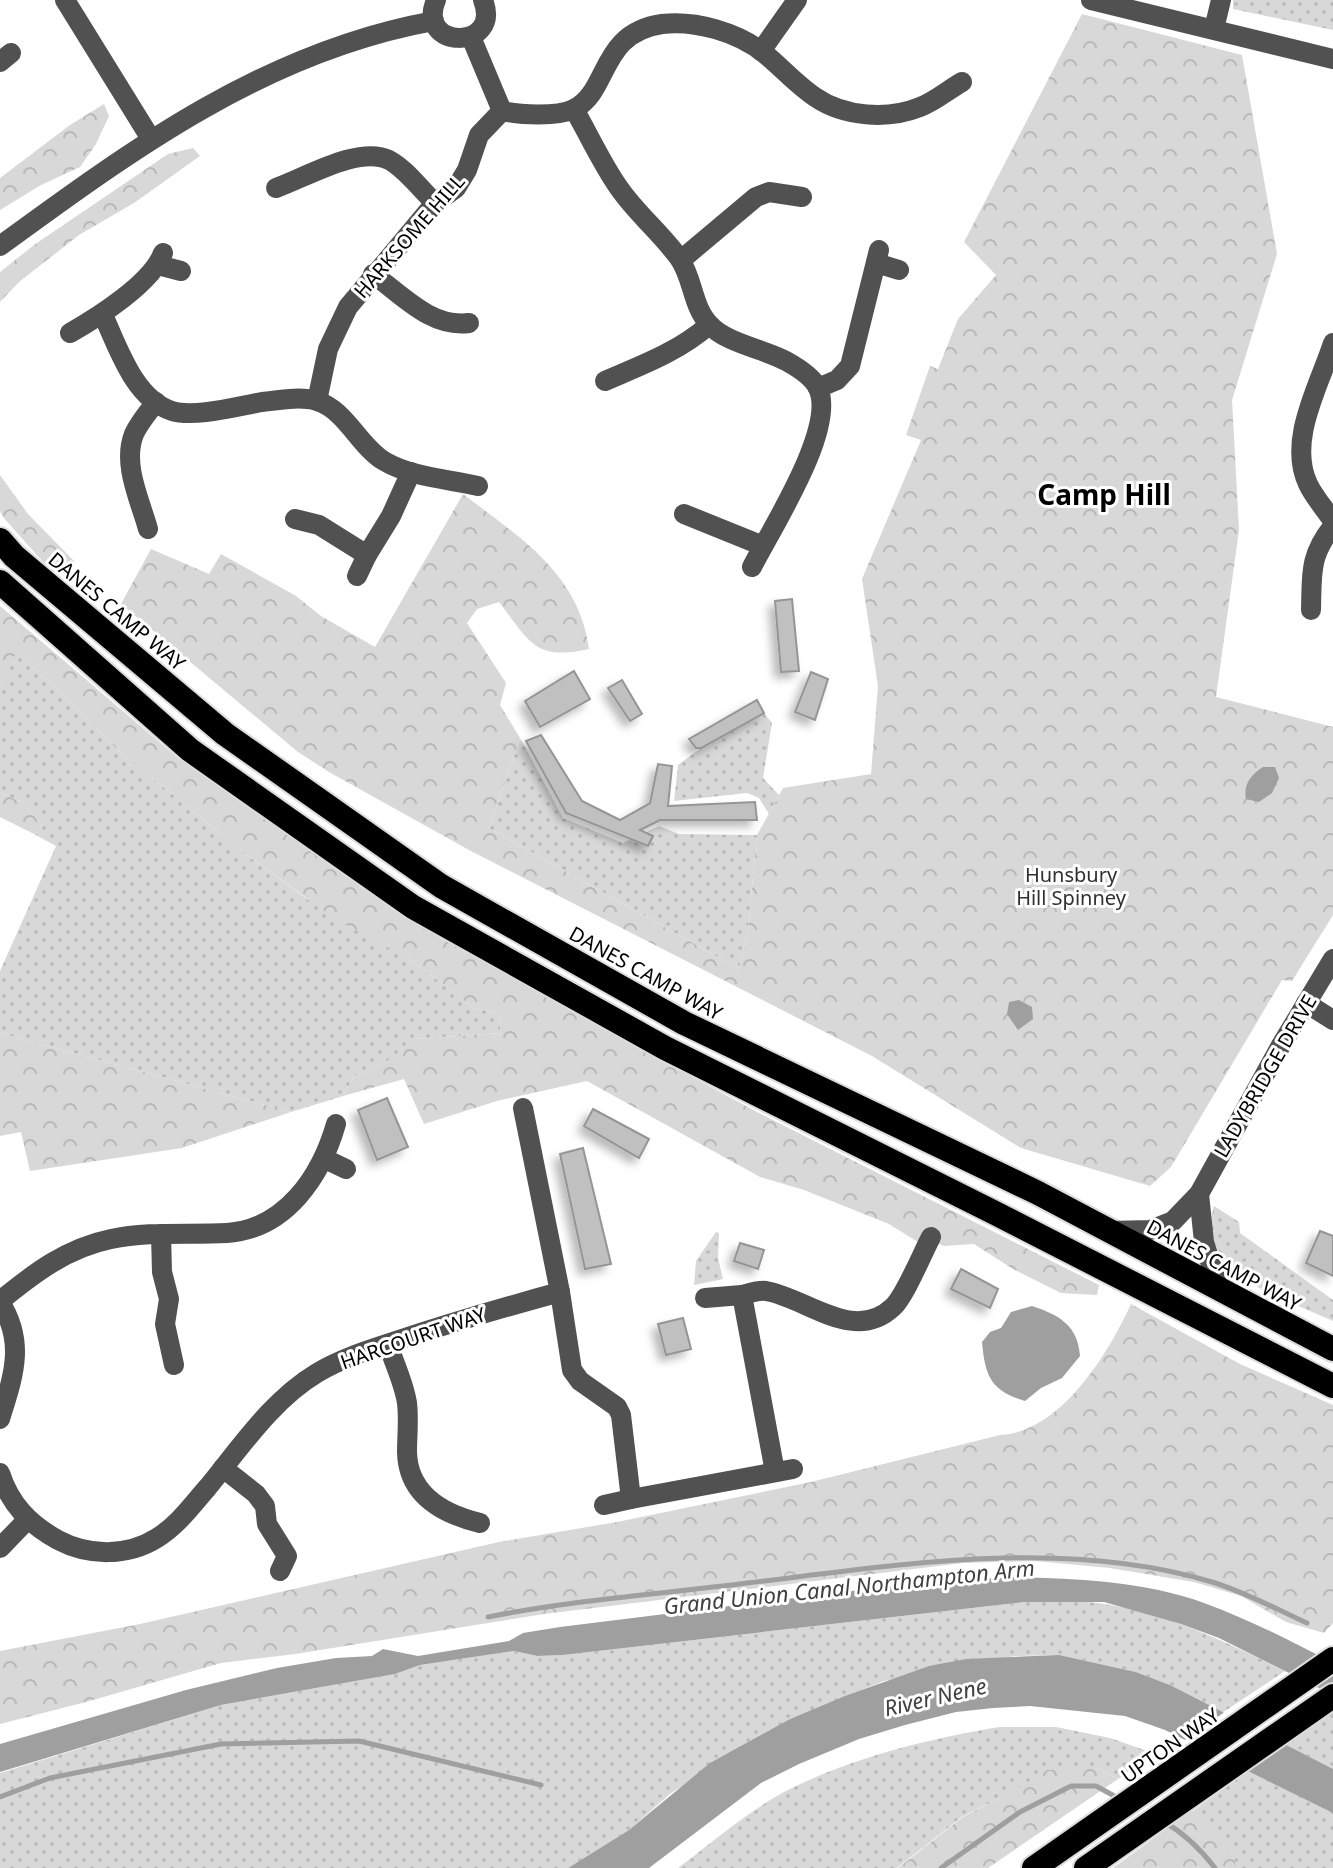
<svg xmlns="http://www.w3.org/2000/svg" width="1333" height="1868" font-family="'Noto Sans',sans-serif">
<defs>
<pattern id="grass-dots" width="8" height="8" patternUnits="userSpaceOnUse" patternTransform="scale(2)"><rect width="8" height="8" fill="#d8d8d8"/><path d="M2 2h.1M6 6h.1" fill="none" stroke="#b8b8b8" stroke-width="1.8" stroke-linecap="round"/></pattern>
<pattern id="forest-crowns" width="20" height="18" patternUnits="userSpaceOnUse" patternTransform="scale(2)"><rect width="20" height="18" fill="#d8d8d8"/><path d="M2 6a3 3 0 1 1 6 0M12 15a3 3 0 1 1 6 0" fill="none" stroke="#b8b8b8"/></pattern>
<filter id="shadow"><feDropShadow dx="-6" dy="6" stdDeviation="4" flood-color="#0004"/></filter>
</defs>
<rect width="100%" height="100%" fill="#fff"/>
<g fill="url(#grass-dots)">
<path d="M1233,0h100v30l-100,-21z"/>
<path d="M16,650l102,100 130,106 59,43 100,59 51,37 14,13 27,5 2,20 -88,6c-17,19 -35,29 -59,37l-11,20 -52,16 -291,-79v-62l56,-125 -22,-12 8,-9 -19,-23 -23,-9v-105z"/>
<path d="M764,713l8,10 -9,55 16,17 -10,19 -10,-16 -12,-5 -73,8 4,-36 19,-14z"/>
<path d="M520,738l43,80 60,25 36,-17 20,8 78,1 -9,95 -9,39 -250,-141z"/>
<path d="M1214,1206l25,16 1,11 93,67v21c-28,-13 -79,-31 -102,-52 -17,-15 -24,-42 -17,-63z"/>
<path d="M716,1232l3,1 -1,25 5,21 -29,6 2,-24z"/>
<path d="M1073,1601c76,3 145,37 212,70l-63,42 -52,-28 -34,-13 -77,-17 -44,1 -131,25 -94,38 -119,74 -42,37 -61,38h-568v-95l221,-68 174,-31 25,-9 94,-14 23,5 26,-1 461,-53z"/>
<path d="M1333,1712v57l-47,-24z"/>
<path d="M999,1727h57l54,11 46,16 -38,25 -22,-11 -93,29 -40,19 -66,52h-219c35,-26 71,-58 110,-78 66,-33 140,-51 211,-63z"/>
<path d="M1267,1758l66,33v77h-220z"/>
</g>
<g fill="url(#forest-crowns)">
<path d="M1082,14l160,41 35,199 -45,146 7,130 -23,167 117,30v188l-41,66 -10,-1 -111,187 -21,19 -129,-38 -149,-92 -403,-206 -140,-78 -31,-20 -177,-148 30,-55 58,25 12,-20 75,42 25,20 54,31 88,-153c56,43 116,79 126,155 -54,12 -59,-7 -90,-47l-22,7 -10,14 39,60 -6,22 20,33 -31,90 250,141 9,-39 9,-95 26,-47 88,-14 7,-88 -16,-107 59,-139 -15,-5 24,-69 8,3 20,-50 38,-44 -32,-33z"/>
<path d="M104,104l5,12 -13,28 -16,23 -39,18 -41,25v-32l70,-53z"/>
<path d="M193,148l7,8 -66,47 -55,32 -60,47 -19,20v-30l34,-27 134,-91z"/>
<path d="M0,475l28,39 47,48 -9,8 -15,1 -48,-54 -3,-6z"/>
<path d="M0,606l179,153 100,68 228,144 98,59 156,84 338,171 -2,10 -36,-2 -48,-24 -39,-25 -30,2 -21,-9 -5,5 -29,-18 -85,-34 -44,-13 -173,-96 -90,20 -73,23 -20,-45 -61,17 11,-20c24,-8 41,-18 59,-37l88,-6 -2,-20 -27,-5 -14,-13 -51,-37 -73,-40 -86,-62 -130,-106 -101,-99 -17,37z"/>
<path d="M0,793l23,9 19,23 -8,9 -34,-17z"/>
<path d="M0,1033l291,79 -109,36 -152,23 -9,-39 -21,4z"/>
<path d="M1131,1304l109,60 93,41v218l-9,10 -38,-11 -45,-26 -47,-14 -84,-14 -75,-7 -72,2 -419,51 -249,40 -74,9 -135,39 -86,22v-73l140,-27 359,-82 118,-20 194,-40 189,-47c61,-3 108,-81 131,-131z"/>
<path d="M1096,1768l22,11 -130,89h-90l66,-52 39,-19 44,-27z"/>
<path d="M1191,1811l43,45 2,12h-123z"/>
</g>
<g fill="#9f9f9f">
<path d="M1263,767h12l4,11 -7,15 -13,9 -13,-3c-3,-15 5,-24 17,-32z"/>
<path d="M1019,1000l13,7 1,12 -15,11 -11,-16 2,-12z"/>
<path d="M1032,1306c28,9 46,20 48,50l-18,22 -21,10 -16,13c-34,-10 -40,-25 -43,-59l8,-10 11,-4 10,-16z"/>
<path d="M1013,1577c63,2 131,4 191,26 44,16 87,38 129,60v32l-114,-57 -38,-14 -77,-22h-80l-461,53 -26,1 -23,-5 -94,14 -25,9 -174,31 -221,67v-28l186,-54 91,-22 59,-10 36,-2 11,-7 35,7 91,-15 14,-8 37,-6 357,-44z"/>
<path d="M1059,1655l77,17 34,13 163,84v44l-168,-83 -40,-14 -95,-10 -37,2 -37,4 -51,13 -46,14 -60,25 -38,19 -112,85h-81l61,-38 81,-67 80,-44 55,-23 84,-30 37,-7z"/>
</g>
<path fill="#fff" d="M1226,1711l63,31 -44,31 -63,-31z"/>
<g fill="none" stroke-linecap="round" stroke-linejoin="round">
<g stroke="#9f9f9f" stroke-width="5">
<path d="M488,1617c85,-17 173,-23 259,-34 151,-18 316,-46 465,-1 33,10 64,27 95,41"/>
<path d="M0,1797l50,-19 171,-34 138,-3 182,44"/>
<path d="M1166,1823c19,11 35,27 49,45"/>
<path d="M941,1868l79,-56 51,-26h25l22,12"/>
</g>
</g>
<g fill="#c0c0c0" stroke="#959595" stroke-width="2" filter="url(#shadow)">
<path d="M792,599l7,72 -18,1 -6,-71z"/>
<path d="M574,671l16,28 -50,28 -15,-26z"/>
<path d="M811,672l17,7 -13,41 -20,-8z"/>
<path d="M622,680l20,34 -12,7 -22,-33z"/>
<path d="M757,700l7,13 -63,35h-5l-7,-9z"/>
<path d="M541,735l41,66 38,19 30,-17 8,-39 14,2 -4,40 87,-4 2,18h-97l-20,10 13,6 -5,10 -82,-33 -40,-72z"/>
<path d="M387,1098l21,49 -31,13 -19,-50z"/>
<path d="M593,1109l56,30 -10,19 -55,-32z"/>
<path d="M583,1148l28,116 -26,5 -25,-115z"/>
<path d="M1320,1231l13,5v40l-27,-13z"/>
<path d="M740,1243l24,7 -6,19 -24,-8z"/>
<path d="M961,1269l37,20 -8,19 -39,-19z"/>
<path d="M683,1318l8,31 -25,6 -8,-31z"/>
</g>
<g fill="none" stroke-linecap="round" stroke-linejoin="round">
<defs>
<g id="highway">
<path d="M0,540l14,16 211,178 216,152 243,137 354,170 295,156"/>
<path d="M0,582l190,168 223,157 252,141 330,165 338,173"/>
<path d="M1034,1868l299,-209"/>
<path d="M1086,1868l247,-172"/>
</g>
</defs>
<use href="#highway" stroke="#dbdbdb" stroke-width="28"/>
<g stroke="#515151" stroke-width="20">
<path d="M65,0l86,139"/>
<path d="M436,0c-21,50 67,51 47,0"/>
<path d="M1091,0l242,59"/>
<path d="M1214,29l7,-29"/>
<path d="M471,37l31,74"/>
<path d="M761,51l36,-51"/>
<path d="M0,62l11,-9"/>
<path d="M574,109c15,26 28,55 45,79 18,26 42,45 60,70 14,19 13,48 30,66 16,19 55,25 77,37 11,6 26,15 32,27 19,40 -47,141 -66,179"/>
<path d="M502,111c18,4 55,6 72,-2 36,-18 25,-76 88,-85 33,-4 76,8 103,30 16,13 32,31 50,43 29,20 73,23 105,10 14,-5 28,-17 42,-25"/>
<path d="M276,188c29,-10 83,-43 113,-28 17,9 32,30 46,43"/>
<path d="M0,246c134,-98 267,-195 434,-225"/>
<path d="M681,260l75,-63 13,-5 33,5"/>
<path d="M876,263l23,7"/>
<path d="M158,265l23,6"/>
<path d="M373,274c29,21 58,54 96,49"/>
<path d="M103,315c15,32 31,84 69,96 23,7 66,-5 90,-9 17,-2 39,-6 55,-1 29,9 42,45 67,60 27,16 64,18 94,25"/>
<path d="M70,333c28,-16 82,-50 93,-80"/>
<path d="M1333,343c-13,41 -46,97 -25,141 6,13 17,25 25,37"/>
<path d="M605,381c37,-16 73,-29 104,-56"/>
<path d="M818,388l19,-8 13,-14 29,-116"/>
<path d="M317,401l11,-52 20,-42 87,-104 21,-15 11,-18 12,-35 23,-24"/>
<path d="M684,514l79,32"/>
<path d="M295,519l24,6 48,30 24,-39 20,-44"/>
<path d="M148,529c-8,-29 -26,-65 -14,-95 5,-11 14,-22 22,-32"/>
<path d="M357,576l10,-21"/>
<path d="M1311,610c1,-36 -2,-54 22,-84"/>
<path d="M1306,1003l27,17"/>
<path d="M523,1108l37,184"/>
<path d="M325,1159l21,10"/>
<path d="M1199,1194l5,48 15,48"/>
<path d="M1110,1231l40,-1 23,-9 26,-27 81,-147 53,-88"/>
<path d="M161,1234l1,38 7,27 -4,25 9,41"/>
<path d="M742,1295c7,-2 17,-5 24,-4 41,7 88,53 127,16 12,-11 29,-53 38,-70"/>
<path d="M705,1298l37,-3 33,177"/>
<path d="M0,1301c34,-28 67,-53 111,-62 38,-8 77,-4 116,-6 59,-4 94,-57 109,-109"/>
<path d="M0,1302c26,41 13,75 0,117"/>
<path d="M388,1344c6,19 16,39 19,59 2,17 0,33 0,49 1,43 36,62 73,71"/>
<path d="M223,1468l33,26 9,12 2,18 20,32 -7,15"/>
<path d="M0,1473c10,31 29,51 58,67 30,16 69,17 99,-2 21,-13 35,-33 51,-51 33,-40 64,-87 109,-114 25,-15 52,-23 79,-32 54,-18 109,-34 164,-49l12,78 8,11 37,26 4,8 10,84 -27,6"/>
<path d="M631,1499l162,-30"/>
<path d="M0,1548l27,-28"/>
</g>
<use href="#highway" stroke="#000" stroke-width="24"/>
</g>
<g text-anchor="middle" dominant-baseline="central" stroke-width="6" stroke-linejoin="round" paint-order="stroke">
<g font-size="20" fill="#000" stroke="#fff">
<text transform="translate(409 236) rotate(-49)">HARKSOME HILL</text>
<text transform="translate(117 611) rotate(40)">DANES CAMP WAY</text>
<text transform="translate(646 973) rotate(29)">DANES CAMP WAY</text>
<text transform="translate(1265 1076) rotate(-60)">LADYBRIDGE DRIVE</text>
<text transform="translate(1224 1265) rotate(28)">DANES CAMP WAY</text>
<text transform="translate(413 1338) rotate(-19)">HARCOURT WAY</text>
<text transform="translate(1170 1745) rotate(-35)">UPTON WAY</text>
</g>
<g font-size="20" fill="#2f2f2f" stroke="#fff">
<text x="1071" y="874">Hunsbury<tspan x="1071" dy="23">Hill Spinney</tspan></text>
</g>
<g font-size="22" font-style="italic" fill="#404040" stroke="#fff">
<text transform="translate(849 1586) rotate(-6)">Grand Union Canal Northampton Arm</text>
<text transform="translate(935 1696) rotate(-13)">River Nene</text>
</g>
<g font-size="28" font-weight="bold" fill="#000" stroke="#fff">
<text x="1104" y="494">Camp Hill</text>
</g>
</g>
</svg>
